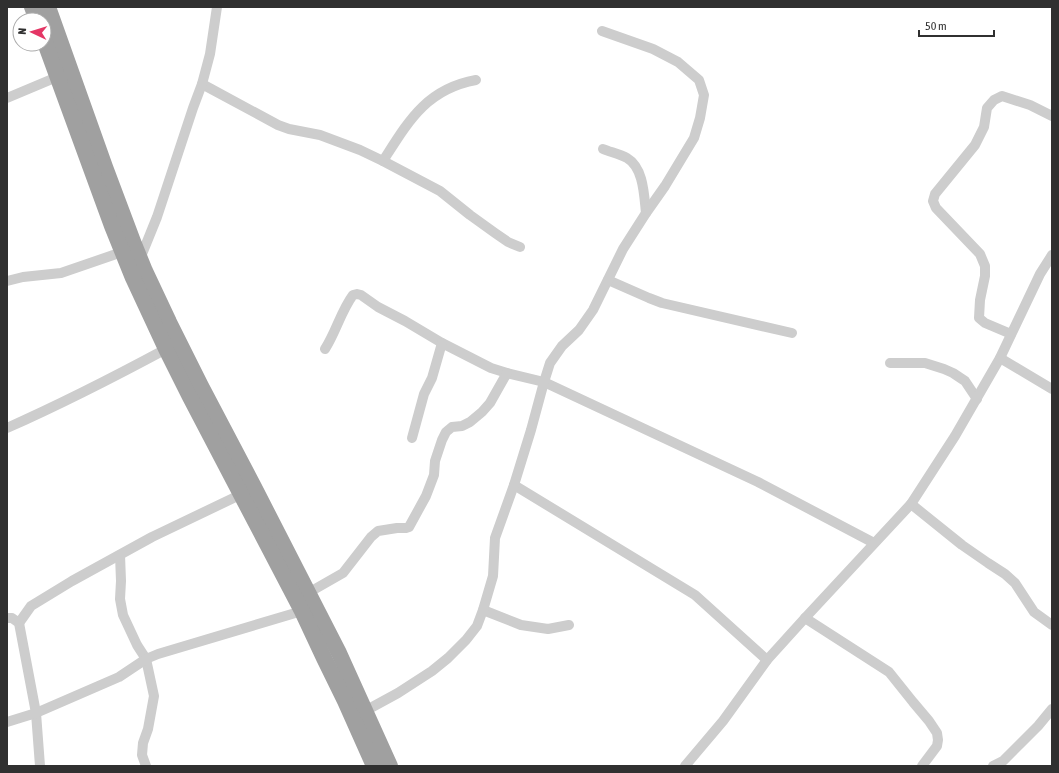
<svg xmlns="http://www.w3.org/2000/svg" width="1059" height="773" font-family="'Asap Condensed',sans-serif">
<rect width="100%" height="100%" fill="#fff"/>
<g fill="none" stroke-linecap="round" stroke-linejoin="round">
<g stroke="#cdcdcd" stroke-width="10">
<path d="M202,84l76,41 11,4 31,6 40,15 23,11 57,30 30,24 25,18 13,9 12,5"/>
<path d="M7,98l50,-21"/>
<path d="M603,149c7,3 17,5 24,9 17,10 17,38 19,55"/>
<path d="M383,161c25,-39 43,-72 93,-81"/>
<path d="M140,259l17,-42 36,-109 9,-24 8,-30 7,-47"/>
<path d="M608,280l41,18 13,5 130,30"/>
<path d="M7,281l16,-4 38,-4 61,-21"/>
<path d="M1011,334l-26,-11 -6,-5 1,-18 5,-24v-10l-5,-12 -44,-46 -3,-7 2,-7 40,-49 9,-18 3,-19 7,-8 8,-4 28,9 22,11"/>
<path d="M325,349c11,-17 16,-38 28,-54l4,-1 4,1 17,12 27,14 37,22 49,25 16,5 37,9 214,100 116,61"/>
<path d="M1000,358l52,31"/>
<path d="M890,363h35l19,6 9,4 12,8 12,18"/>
<path d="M7,428c54,-24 107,-51 159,-79"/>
<path d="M412,438l12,-44 8,-16 10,-35"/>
<path d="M514,485l181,110 72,65"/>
<path d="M911,504l51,41 26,18 17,11 10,9 19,29 18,13"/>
<path d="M120,555l1,26 -1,18 3,16 14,30 9,14 8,37 -6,33 -5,14 -1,12 4,11"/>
<path d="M308,593l35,-20 28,-36 7,-6 19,-3h9l3,-1 17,-31 8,-21 1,-14 7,-21 4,-8 6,-5 10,-1 8,-4 12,-10 8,-9 17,-30"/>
<path d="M483,610l38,15 27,4 21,-4"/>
<path d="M7,618h5l7,5 17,90 4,53"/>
<path d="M805,618l84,54 24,30 16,19 8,12 1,7 -1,6 -15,20"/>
<path d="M19,623l12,-17 41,-25 80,-44 94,-45"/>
<path d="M365,711l33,-18 34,-22 16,-13 18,-18 11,-14 6,-16 10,-34 2,-38 19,-53 17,-55 13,-48 6,-19 12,-17 17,-16 14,-20 30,-61 23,-36 19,-27 29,-48 6,-20 4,-23 -5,-15 -21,-18 -25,-13 -51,-18"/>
<path d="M7,722l29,-9 83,-36 27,-18 12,-5 144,-43"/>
<path d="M685,766l38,-45 44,-61 38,-42 106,-114 44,-68 45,-78 40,-84 12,-19"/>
<path d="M993,766l10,-5 35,-35 14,-17"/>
</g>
<g stroke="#a0a0a0" stroke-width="16">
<path d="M32,7l5,13"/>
<path d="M48,7l57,160 29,77 11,27 24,51 32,64 53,101 85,166 51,113"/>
<path d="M44,40l68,186 21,52 33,71 24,48 112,214 22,47 21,43 29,65"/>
</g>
</g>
<rect width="1059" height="773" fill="none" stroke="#303030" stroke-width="16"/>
<g transform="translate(32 32) rotate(274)"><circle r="19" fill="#ffffff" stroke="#acacac"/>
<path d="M0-3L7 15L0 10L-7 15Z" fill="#e43665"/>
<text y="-6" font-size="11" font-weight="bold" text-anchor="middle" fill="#303030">N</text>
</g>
<path d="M919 30v6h75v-6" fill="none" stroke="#303030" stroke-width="2"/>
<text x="925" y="30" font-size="12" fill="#303030" stroke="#ffffff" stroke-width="3" paint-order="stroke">50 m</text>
</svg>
